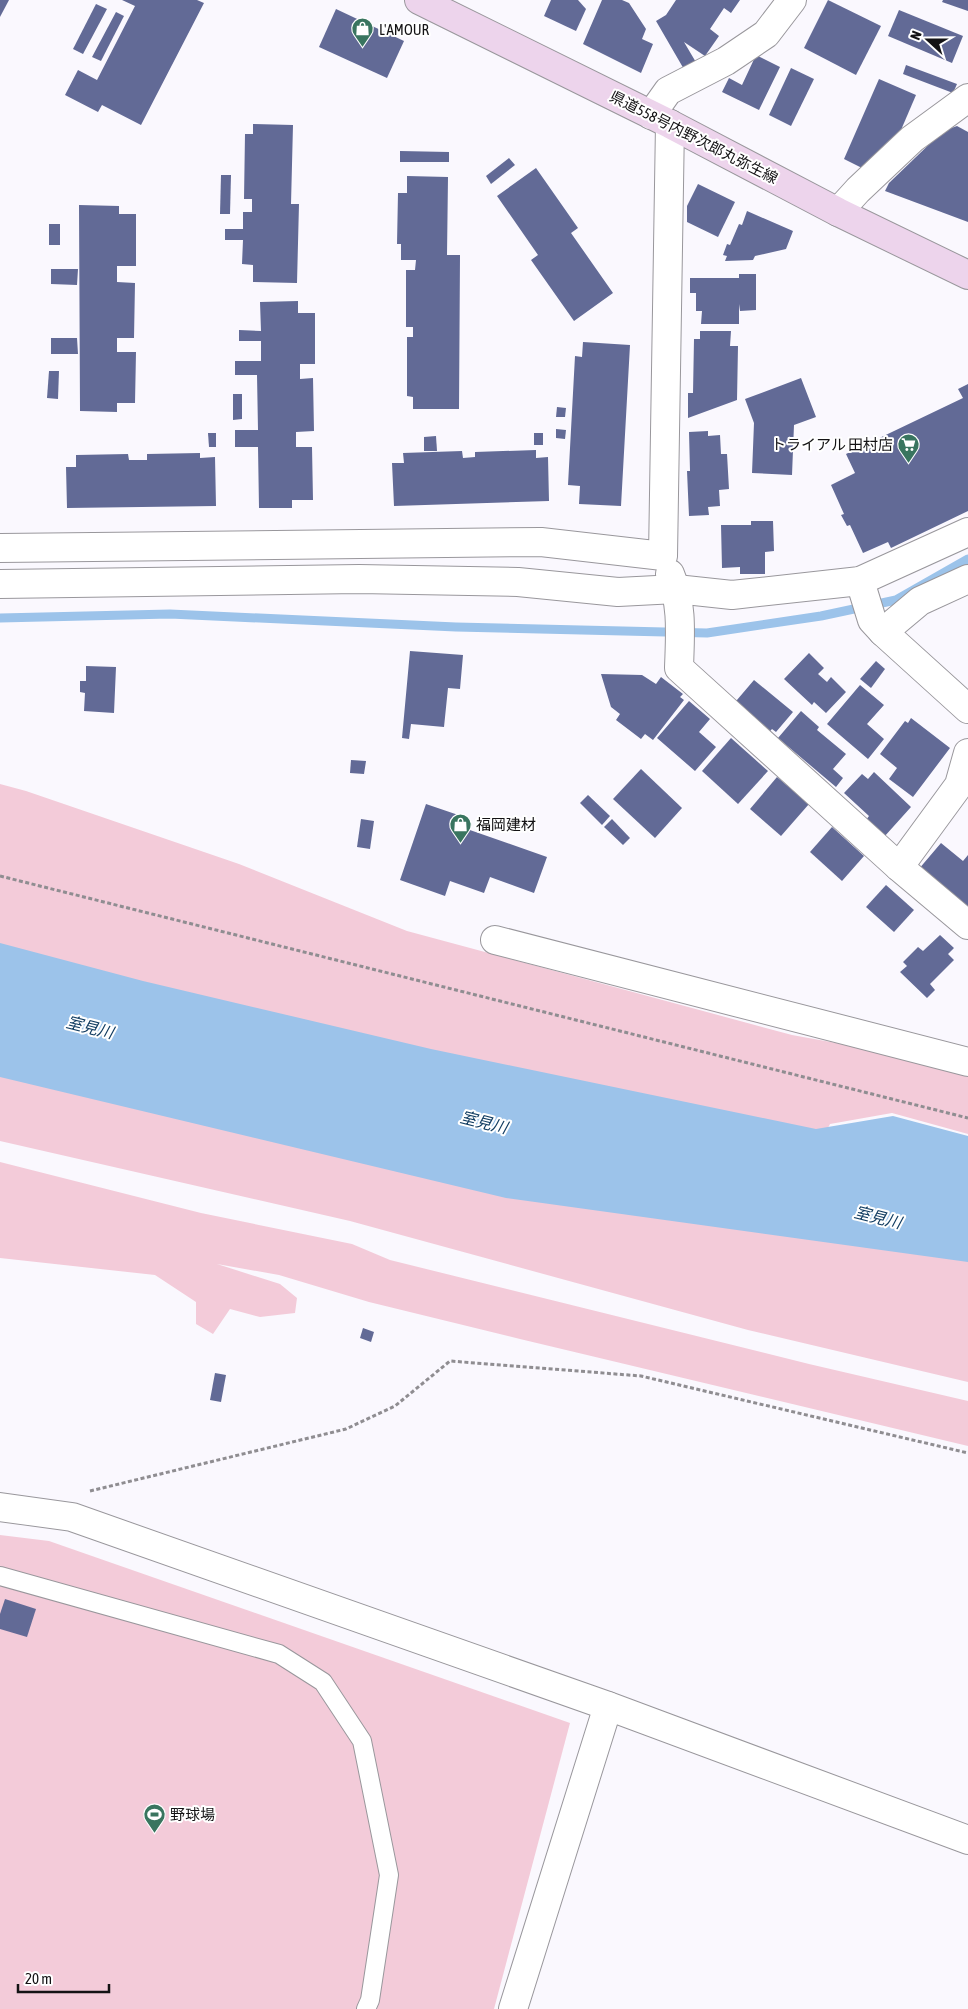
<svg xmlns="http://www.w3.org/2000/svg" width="968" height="2009" font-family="'Asap Condensed','Noto Sans JP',sans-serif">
<rect width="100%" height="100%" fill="#faf8fe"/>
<g fill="#f3cbd9">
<path d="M0,784l26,7 213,73 168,67 385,104 94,17 82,23v59l-76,-21 -62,11 -12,23 -818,-190z"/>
<path d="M0,1059l968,192v131l-220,-52 -398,-109 -350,-80z"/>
<path d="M0,1162l201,51 151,31 38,16 419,104 159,37v45l-448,-107 -151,-37 -90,-27 -62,-11 63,20 17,14 -2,15 -35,4 -30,-8 -17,25 -17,-10v-22l-41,-27 -155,-17z"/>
<path d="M0,1535l49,6 521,182 -76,286h-494z"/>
</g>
<path fill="#9cc3ea" d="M0,943l143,38 288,68 385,80 77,-13 75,20v126l-462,-64 -506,-121z"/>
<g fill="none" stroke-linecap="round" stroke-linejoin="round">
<path stroke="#9cc3ea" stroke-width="9" d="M0,618l170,-4 286,13 251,6 114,-17 75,-16 72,-41"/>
</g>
<g fill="#626a96">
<path d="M0,0h9l-9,17z"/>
<path d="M122,0h75l7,3 -63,122 -39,-20 -4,7 -33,-17 13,-25 19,10 38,-74z"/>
<path d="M551,0h27l8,9 -10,22 -32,-15z"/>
<path d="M602,0h20l7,3 17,26 -4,10 11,5 -12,29 -58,-29z"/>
<path d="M676,0h64l-9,13 -7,-5 -14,21 9,7 -14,20 -21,-14 13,22 -12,7 -29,-50 10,-6z"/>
<path d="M828,0l53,26 -25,49 -52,-27z"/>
<path d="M943,0h25v11l-26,-9z"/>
<path d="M96,4l11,5 -24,45 -10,-5z"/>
<path d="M336,9l68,32 -17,37 -68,-31z"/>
<path d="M899,10l64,26 -11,27 -64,-27z"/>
<path d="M116,12l8,4 -23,45 -9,-4z"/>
<path d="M756,55l24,12 -21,43 -37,-18 7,-14 13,7z"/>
<path d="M906,65l51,19 -4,9 -50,-19z"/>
<path d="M791,68l23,11 -23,47 -22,-11z"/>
<path d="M879,79l37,16 -18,42 -34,32 -20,-10z"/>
<path d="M253,124l40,1 -2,79h8l-2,79 -44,-1v-17l-11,-1 1,-24h-18v-11h18v-17h9v-13h-8l1,-65h8z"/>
<path d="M957,126l11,6v90l-83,-31 4,-8 54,-52z"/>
<path d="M400,151l49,1v10h-49z"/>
<path d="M509,158l6,7 -24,19 -5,-8z"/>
<path d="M536,168l42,60 -7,5 42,60 -39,28 -43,-61 7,-5 -41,-59z"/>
<path d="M221,175h10l-1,39h-10z"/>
<path d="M407,176l41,1 -1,78h13l-1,154h-46v-12l-6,-1v-59h6v-10h-7v-57h9l1,-10h-15v-16h-4l1,-51h9z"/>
<path d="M698,184l37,18 -17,35 -31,-15v-16z"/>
<path d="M79,205l40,1v8h17v52h-19v16l18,1 -1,55h-17v14h19l-1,51h-18v9l-37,-1z"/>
<path d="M747,211l46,20 -7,18 -31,7 -2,4 -28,1 2,-5 -4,-1 4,-11 3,1 9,-21 3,1z"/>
<rect x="49" y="224" width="11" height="21"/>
<path d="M51,269h27l-1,16 -26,-1z"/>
<path d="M739,274h17v36l-16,1 -1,-7v20h-38l1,-13h-6v-18h-6v-15h49z"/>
<path d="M298,301v12h17v51h-15v15l13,-1 1,53 -18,1v15h16l1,53h-21v8h-33l-1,-61h-23v-17h23l-1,-55h-22v-14h26v-20h-22v-11l22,1 -1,-29z"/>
<path d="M700,331h31l-1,15h8l-1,54 -49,18v-25h5l1,-54h6z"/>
<path d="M51,338h26l1,16h-27z"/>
<path d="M583,342l47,3 -9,161 -42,-2 1,-18 -12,-1 7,-129 7,1z"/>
<path d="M49,371h10l-1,28 -11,-1z"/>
<path d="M801,378l15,39 -22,8 -2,50 -40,-2 2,-50 -9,-24z"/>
<path d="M968,384v127l-77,37 -3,-6 -25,11 -13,-28 -3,1 -6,-11 3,-1 -13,-29 24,-12 -9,-19 117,-56 -5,-9z"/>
<path d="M233,394h9v25l-9,1z"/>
<path d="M557,407l9,1 -1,9h-9z"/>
<path d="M556,429l10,1 -1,9 -9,-1z"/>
<path d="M708,431v5l12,-1 1,19h6l2,35 -10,1 1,16 -12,1 1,8 -20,1 -2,-45h3l-1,-39z"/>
<path d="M208,433h8v14h-7z"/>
<rect x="534" y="433" width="9" height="12"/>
<path d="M436,436l1,15h-13v-14z"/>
<path d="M536,450v8l12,-1 1,44 -155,5 -2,-43h12l-1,-10 59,-2 1,7 12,-1v-5z"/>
<path d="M200,453v5l15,-1 1,49 -149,2 -1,-41h10v-12l52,-1 1,6h18v-6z"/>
<path d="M751,521h22l1,30 -9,1v22h-25v-7l-18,1 -1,-43h30z"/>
<path d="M410,651l53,4 -3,34 -12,-1 -4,39 -33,-3 -2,15 -7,-1z"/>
<path d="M809,653l15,15 -6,6 9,8 4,-5 15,15 -20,21 -12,-11 -2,3 -28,-26z"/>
<path d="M876,661l9,8 -14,19 -11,-9z"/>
<path d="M86,666l30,1 -2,46 -30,-2 1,-18 -5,-1v-11h6z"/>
<path d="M601,674l41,1 14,9 5,-7 22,17 -3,3 4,3 -31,40 -8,-6 -4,5 -25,-19 4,-6 -9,-7z"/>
<path d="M754,680l39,32 -17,20 -4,-3 -6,7 -35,-29z"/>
<path d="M860,685l24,20 -17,19 17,15 -16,20 -41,-35z"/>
<path d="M689,701l21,18 -11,13 17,15 -21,24 -38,-33z"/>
<path d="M801,711l18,16 -2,3 29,24 -13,15 10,9 -7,9 -58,-49z"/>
<path d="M911,718l39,30 -37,49 -24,-18 8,-11 -17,-14 25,-33 3,2z"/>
<path d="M731,738l37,33 -30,33 -36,-33z"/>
<path d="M351,760l15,1 -2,13 -14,-1z"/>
<path d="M641,769l41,39 -27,30 -42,-39z"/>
<path d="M874,772l37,35 -27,30 -18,-17 3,-4 -25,-23 18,-19 6,5z"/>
<path d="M777,777l32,27 -28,32 -31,-27z"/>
<path d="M588,795l22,21 -8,9 -22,-22z"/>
<path d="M426,804l44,15 -3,10 80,28 -13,36 -44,-16 -6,16 -34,-12 -5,15 -45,-16z"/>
<path d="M361,819l13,2 -4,28 -13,-2z"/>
<path d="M612,819l18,19 -7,7 -19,-18z"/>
<path d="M832,827l32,29 -22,25 -32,-29z"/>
<path d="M941,843l22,18 5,-6v57l-50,-42z"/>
<path d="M886,885l28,25 -20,22 -28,-25z"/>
<path d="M940,935l14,13 -6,6 6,6 -24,24 5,6 -8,8 -27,-26 7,-6 -4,-4 15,-15 5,4z"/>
<path d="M363,1328l11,4 -3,10 -11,-4z"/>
<path d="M215,1373l11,2 -5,27 -11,-2z"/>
<path d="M5,1599l31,10 -9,28 -27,-8v-15z"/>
</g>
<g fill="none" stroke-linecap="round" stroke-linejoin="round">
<defs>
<path id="service" d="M0,1576l279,78 44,28 39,59 27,134 -19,125 -4,9"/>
<g id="minor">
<path d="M651,115l17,-24 58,-30 40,-27 26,-34"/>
<path d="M838,212l20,-22 54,-51 56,-41"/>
<path d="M0,548l541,-6 122,14 7,-432"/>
<path d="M670,574c13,30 10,62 9,94l220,199 69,58"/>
<path d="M860,581l12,39 11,12 85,77"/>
<path d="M0,584l359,-5 159,3 100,10 58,-3 56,6 128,-14 108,-49"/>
<path d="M883,632l37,-31 48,-22"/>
<path d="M899,867l60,-82 9,-32"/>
<path d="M495,940l473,122"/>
<path d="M513,2009l95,-303"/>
</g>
<path id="tertiary" d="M0,1507l72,10 536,189 360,134"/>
<path id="secondary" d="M419,0l251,124 168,88 130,63"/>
</defs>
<use href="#service" stroke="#99979c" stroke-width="20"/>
<use href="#minor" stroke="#99979c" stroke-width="30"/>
<use href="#tertiary" stroke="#99979c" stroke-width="30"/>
<use href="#secondary" stroke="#99979c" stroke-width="30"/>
<g stroke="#8f8d91" stroke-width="3" stroke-dasharray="4 2.5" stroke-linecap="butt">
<path d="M0,876l968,242"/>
<path d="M90,1491l256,-62 49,-23 55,-45 191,15 327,77"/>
</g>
<use href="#service" stroke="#fff" stroke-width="18"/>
<use href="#minor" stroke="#fff" stroke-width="28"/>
<use href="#tertiary" stroke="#fff" stroke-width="28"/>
<use href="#secondary" stroke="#edd4ec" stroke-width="28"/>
</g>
<defs>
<symbol id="shop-pin" viewBox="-11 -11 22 30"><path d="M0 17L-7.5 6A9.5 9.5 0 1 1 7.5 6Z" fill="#39755f" stroke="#fff"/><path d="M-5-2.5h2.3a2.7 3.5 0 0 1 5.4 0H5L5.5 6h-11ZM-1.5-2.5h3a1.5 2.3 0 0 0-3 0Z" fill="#fff"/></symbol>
<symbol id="supermarket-pin" viewBox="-11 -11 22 30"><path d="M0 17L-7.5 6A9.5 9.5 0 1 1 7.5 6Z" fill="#39755f" stroke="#fff"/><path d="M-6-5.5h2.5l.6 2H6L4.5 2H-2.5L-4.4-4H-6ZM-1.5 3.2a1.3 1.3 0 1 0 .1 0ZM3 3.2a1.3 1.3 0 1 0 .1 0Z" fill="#fff"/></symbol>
<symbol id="stadium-pin" viewBox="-11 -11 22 30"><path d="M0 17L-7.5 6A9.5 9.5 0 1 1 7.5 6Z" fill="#39755f" stroke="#fff"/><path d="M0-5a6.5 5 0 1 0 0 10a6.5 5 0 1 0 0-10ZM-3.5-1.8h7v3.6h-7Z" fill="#fff"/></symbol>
</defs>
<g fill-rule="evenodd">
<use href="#shop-pin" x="350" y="16" width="25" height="34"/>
<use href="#supermarket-pin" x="896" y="432" width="25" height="34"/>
<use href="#shop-pin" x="448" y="812" width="25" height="34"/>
<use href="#stadium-pin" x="142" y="1802" width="25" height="34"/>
</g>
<g text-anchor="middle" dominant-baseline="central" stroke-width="4" stroke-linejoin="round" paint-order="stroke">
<g font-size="15" fill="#131214" stroke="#fff" text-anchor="start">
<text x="379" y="29">L'AMOUR</text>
<text x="893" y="444" text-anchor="end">トライアル 田村店</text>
<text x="476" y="824">福岡建材</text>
<text x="170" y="1814">野球場</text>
</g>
<g font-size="15" fill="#131214" stroke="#fff">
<text transform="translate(694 137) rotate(27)">県道558号内野次郎丸弥生線</text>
</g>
<g font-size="16" font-style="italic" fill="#113c61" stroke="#fff">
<text transform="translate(90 1027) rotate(14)">室見川</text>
<text transform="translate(484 1122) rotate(14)">室見川</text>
<text transform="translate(878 1217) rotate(14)">室見川</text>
</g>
</g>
<g transform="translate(928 40) rotate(291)" stroke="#ffffff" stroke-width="4" paint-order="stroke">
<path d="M0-4L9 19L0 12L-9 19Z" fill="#131214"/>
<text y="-8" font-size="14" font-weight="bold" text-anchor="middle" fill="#131214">N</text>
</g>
<path d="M18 1984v8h91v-8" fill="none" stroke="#131214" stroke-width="2.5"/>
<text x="25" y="1984" font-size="15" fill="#131214" stroke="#ffffff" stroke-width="4" paint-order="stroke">20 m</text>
</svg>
